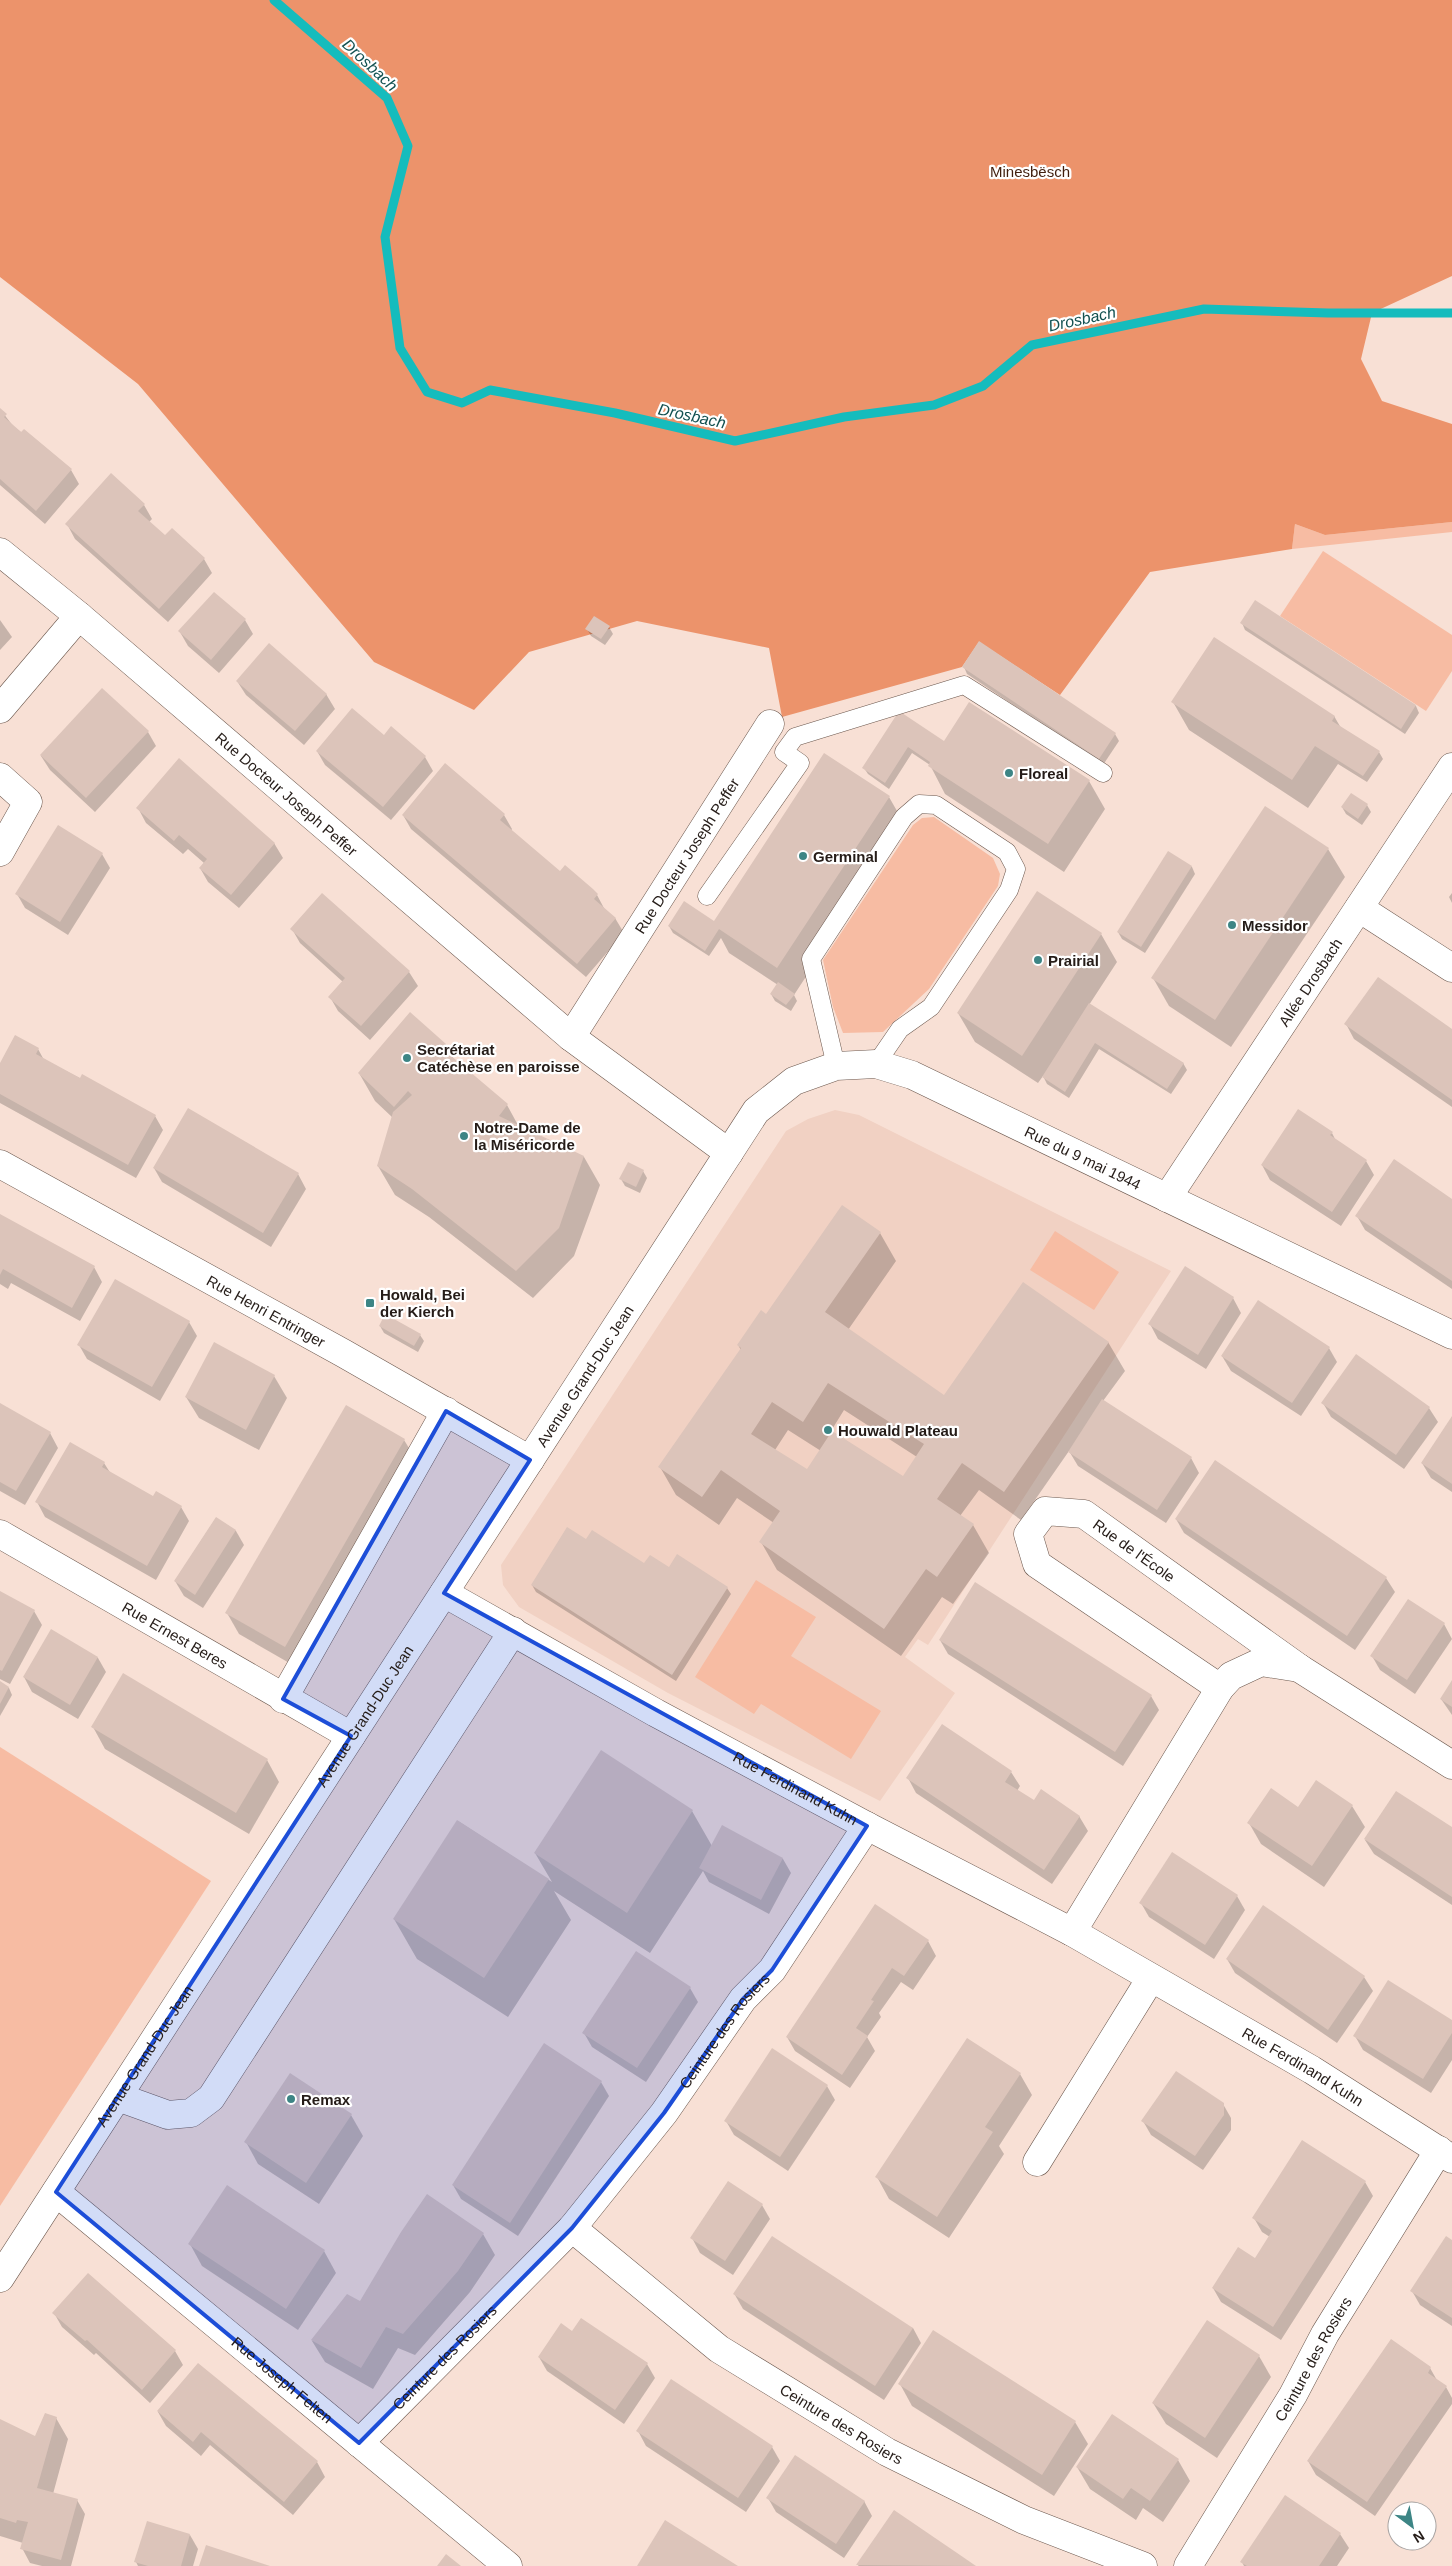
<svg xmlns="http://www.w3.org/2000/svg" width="1452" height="2566" font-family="Arial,sans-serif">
<rect width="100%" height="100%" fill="#f8e0d5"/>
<path fill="#f1d1c3" d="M835,1110l24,5 312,156 -243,374 -10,-6 -13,18 50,36 -75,108 -212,-108 -149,-86 -16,-22 -2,-20 285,-434 22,-12z"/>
<g fill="#f7bca3">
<path d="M1452,522v10l-160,17 3,-25 30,11z"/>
<path d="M1323,551l129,84v36l-26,40 -146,-95z"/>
<path d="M934,817l59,41 7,16 -2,12 -69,103 -46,43 -40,1 -10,-26 -10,-47 90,-135 9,-7z"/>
<path d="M1055,1231l64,41 -25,38 -64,-40z"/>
<path d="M756,1580l60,37 -25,39 90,55 -30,48 -90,-55 -7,10 -59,-37z"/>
<path d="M0,1747l211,134 -211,325z"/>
</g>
<path fill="#ec936b" d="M0,0h1452v276l-80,37 -11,46 21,42 70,23v98l-127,13 -30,-11 -3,25 -142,23 -90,123 -81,-53 -17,25 -180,50 -13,-69 -132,-27 -108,31 -55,58 -100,-48 -236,-278 -138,-107z"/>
<g fill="#0003" fill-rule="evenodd">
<path d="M0,409l13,17 58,44 8,14 -34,40 -45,-39z"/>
<path d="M144,505l8,14 -3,3 16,15 39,22 8,14 -44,49 -93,-83 -8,-15z"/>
<path d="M1256,602l160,104 3,7 -14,21 -160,-104 -3,-7z"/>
<path d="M0,620l12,17 -12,13z"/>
<path d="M245,620l8,14 -34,39 -31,-27 -8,-14z"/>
<path d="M609,627l4,7 -8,11 -14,-9 -4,-7z"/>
<path d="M964,667l151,67 4,7 -16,24 -136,-91z"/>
<path d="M237,681l89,13 9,15 -31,36 -58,-50z"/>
<path d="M1173,702l161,14 7,12 38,24 4,7 -16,23 -29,-18 -30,44 -119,-78z"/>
<path d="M899,713l44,29 146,39 16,28 -41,63 -119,-78 -15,-29 -18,-12 -23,36 -21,-15 -4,-6z"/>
<path d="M148,732l8,14 -61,66 -45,-42 -9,-14z"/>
<path d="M384,737l41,20 8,14 -42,49 -66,-55 -8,-14z"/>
<path d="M445,765l59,50 8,14 -1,2 49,42 37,22 8,15 10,8 9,15 -38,44 -175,-148 -8,-14z"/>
<path d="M889,797l16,28 -111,170 3,6 -6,10 -16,-10 -4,-7 7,-9 -49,-32 -8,-15 -12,18 -36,-23 -4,-7 45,-3z"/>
<path d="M1367,805l4,7 -9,13 -16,-11 -4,-7z"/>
<path d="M138,808l136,35 9,15 -44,50 -31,-26 -8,-14 4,-5 -16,-14 -5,5 -37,-31z"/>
<path d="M1328,849l17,28 -114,170 -62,-41 -16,-28z"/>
<path d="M1169,853l23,14 3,7 -50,79 -23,-14 -4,-7z"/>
<path d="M102,854l8,14 -42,67 -43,-27 -8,-14z"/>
<path d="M1452,893v10l-3,-6z"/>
<path d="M323,895l86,77 9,14 -48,54 -32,-29 -8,-14 13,-15 -43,-39 -8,-14z"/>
<path d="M1101,934l16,28 -28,43 94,58 4,7 -16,24 -72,-45 -30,49 -22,-14 -4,-8 -5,7 -63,-41 -17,-29z"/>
<path d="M1346,1024l106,7v76l-98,-68z"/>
<path d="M445,1045l10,16 52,44 12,22 65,30 16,28 -26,71 -41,42 -104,-81 -34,-22 -17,-29 15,-48 -18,-17 -16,-28z"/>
<path d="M38,1049l6,11 111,56 8,14 -27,48 -136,-75v-38z"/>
<path d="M1332,1133l4,8 30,20 8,14 -33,51 -71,-46 -8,-15z"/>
<path d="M154,1168l144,6 8,15 -35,58 -109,-65z"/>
<path d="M643,1171l4,7 -7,15 -15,-7 -4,-7z"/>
<path d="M1452,1200v89l-87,-59 -8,-14z"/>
<path d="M0,1215l94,52 8,15 -22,39 -69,-38 -3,6 -8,-5z"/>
<path d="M880,1233l16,28 -48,69 97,67 163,-55 17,29 -22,30 88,57 8,15 -33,50 -88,-57 -9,-15 -48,69 -42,-30 -19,26 13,9 16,28 -36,51 -11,-7 -41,59 -124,-86 -16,-28 13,-19 -37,-25 -18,27 -43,-30 -16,-28 81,-117 -3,-5 29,-30zM844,1410l73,47 -13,21 -73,-47zM788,1430l33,21 -13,20 -33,-21z"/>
<path d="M1233,1298l8,15 -35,56 -48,-30 -8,-15z"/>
<path d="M189,1322l8,14 -37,65 -73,-42 -8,-14z"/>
<path d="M380,1326l40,9 4,6 -6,11 -34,-19z"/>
<path d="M214,1344l60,32 13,22 -28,52 -60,-32 -13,-21z"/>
<path d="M1329,1348l8,14 -36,54 -70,-45 -9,-15z"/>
<path d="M1356,1356l73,52 9,14 -34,47 -73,-52 -8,-14z"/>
<path d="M0,1405l50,28 8,15 -33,57 -25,-14z"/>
<path d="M1452,1419v73l-21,-14 -9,-15z"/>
<path d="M404,1440l13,21 -119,207 -59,-34 -12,-21z"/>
<path d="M1215,1461l171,117 9,14 -40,58 -171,-117 -8,-14z"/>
<path d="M104,1463l7,11 43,24 27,9 8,14 -33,59 -111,-63 -8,-15z"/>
<path d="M216,1518l20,13 8,14 -41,63 -19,-12 -9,-15z"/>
<path d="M586,1541l58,24 25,4 58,19 4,6 -55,87 -140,-89 -4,-7z"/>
<path d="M0,1593l34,18 8,14 -32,59 -10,-5z"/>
<path d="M1444,1624l8,15 -37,55 -35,-24 -8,-14z"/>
<path d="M52,1631l46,27 8,14 -28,47 -46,-27 -8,-15z"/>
<path d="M940,1640l211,56 8,14 -36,56 -175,-112z"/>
<path d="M1452,1682v33l-11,-16z"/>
<path d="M0,1683l9,5 3,7 -12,21z"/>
<path d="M93,1727l174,33 12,22 -30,52 -144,-85z"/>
<path d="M601,1752l91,59 20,35 10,-19 61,32 8,14 -22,41 -60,-32 -6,-11 -53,82 -96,-62 17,29 -63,97 -91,-58 -23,-40 64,-98 94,61 -17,-29z"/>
<path d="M1011,1772l9,14 -3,5 17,11 45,14 9,15 -36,53 -136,-91 -8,-15z"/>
<path d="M1352,1806l13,21 -41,60 -63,-43 -12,-21 49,-15z"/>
<path d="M1452,1829v76l-78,-51 -9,-14z"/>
<path d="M1237,1896l8,14 -31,49 -65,-42 -8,-14z"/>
<path d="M1263,1907l101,70 9,14 -36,52 -102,-70 -8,-14z"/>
<path d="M928,1941l8,15 -23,34 -12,-8 -22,31 2,4 -14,20 8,14 -25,37 -55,-37 -8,-14z"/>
<path d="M690,1988l8,14 -52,80 -54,-35 -8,-14z"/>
<path d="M1452,2021v39l-21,33 -68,-43 -8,-14z"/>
<path d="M1020,2074l12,21 -33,51 5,8 -55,84 -60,-39 -12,-22z"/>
<path d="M601,2082l8,14 -91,140 -57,-37 -8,-14z"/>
<path d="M827,2086l8,14 -47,71 -54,-36 -8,-14z"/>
<path d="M1223,2104l8,14v12l-28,40 -52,-35 -8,-14z"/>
<path d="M351,2115l12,21 -44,68 -61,-40 -12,-22z"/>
<path d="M1365,2182l8,14 -92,144 -60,-38 -8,-14 42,-28 15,-23 -8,-5 -8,-14z"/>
<path d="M762,2205l8,14 -37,56 -33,-22 -8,-15z"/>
<path d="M483,2234l12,21 -25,37 -55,63 -17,-7 -25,41 -48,-27 -13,-21 48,-38z"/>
<path d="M1452,2241v85l-32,-21 -8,-14z"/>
<path d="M190,2244l134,7 12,22 -38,57 -96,-64z"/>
<path d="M88,2275l87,76 8,14 -33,38 -54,-50 -2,2 -32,-28 -8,-14z"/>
<path d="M735,2295l178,33 8,15 -37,57 -141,-91z"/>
<path d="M933,2332l142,90 13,22 -34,52 -142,-90 -12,-22z"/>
<path d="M572,2333l75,31 8,14 -31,46 -77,-53 -8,-14z"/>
<path d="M1259,2356l12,21 -54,81 -51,-34 -13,-21z"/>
<path d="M198,2364l119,98 8,15 -32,38 -83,-70 -9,11 -35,-30 -8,-14z"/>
<path d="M1430,2368l8,14 8,5 6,11v6l-77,112 -59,-41 -8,-14z"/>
<path d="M56,2418l12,21 -15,55 24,6 8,14 -14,52h-29l-12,-3 -8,-15 1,-5 -23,-7v-115l36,17z"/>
<path d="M638,2431l134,16 8,14 -34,51 -100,-66z"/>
<path d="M1178,2460l12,21 -27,41 -20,-14 -7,12 -46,-31 -13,-22z"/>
<path d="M1285,2497l55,37 9,14 -12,18h-93l-2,-4z"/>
<path d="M768,2498l96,3 8,15 -28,42 -68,-46z"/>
<path d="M894,2511l80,55h-116z"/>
<path d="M190,2535l8,14 -5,17h-55l-2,-4z"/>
</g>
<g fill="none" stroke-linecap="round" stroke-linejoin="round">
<path stroke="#15bcbd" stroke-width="9" d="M274,0l113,98 21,48 -23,91 15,111 27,44 35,11 28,-13 125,23 120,28 109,-24 90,-12 49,-19 49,-41 172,-36 124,4h124"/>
</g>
<g fill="#dcc4ba" fill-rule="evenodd">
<path d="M0,408l7,6 -3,3 8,7 9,8 3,-3 48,40 -36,42 -36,-32z"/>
<path d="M111,473l34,31 -7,7 27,24 7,-7 33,30 -46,51 -94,-85z"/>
<path d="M214,592l32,27 -35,41 -33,-29z"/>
<path d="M1255,600l161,105 -15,24 -161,-106z"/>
<path d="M594,616l16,10 -9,13 -16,-10z"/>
<path d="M1214,637l121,79 -3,5 48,30 -17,25 -48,-30 -23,34 -121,-78z"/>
<path d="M979,641l137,92 -17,26 -137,-92z"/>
<path d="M269,643l58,51 -32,37 -59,-50z"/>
<path d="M102,688l47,43 -63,67 -46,-43z"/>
<path d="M969,702l121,78 -42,64 -120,-78 2,-4 -22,-15 -23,36 -23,-15 37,-57 45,30z"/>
<path d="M352,708l32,27 7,-9 35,30 -43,51 -67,-56z"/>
<path d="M824,753l66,43 -113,172 -58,-39 -14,22 -37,-25 16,-25 30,20z"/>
<path d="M179,758l96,85 -44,52 -32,-27 8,-9 -28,-24 -5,6 -38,-33z"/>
<path d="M445,763l60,51 -5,6 60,51 5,-6 28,24 5,5 -4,5 22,19 -39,46 -175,-149z"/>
<path d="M1351,793l17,11 -10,15 -17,-12z"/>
<path d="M1265,806l64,42 -114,172 -64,-42z"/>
<path d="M58,825l45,28 -43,69 -45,-28z"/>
<path d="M1168,851l24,15 -51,81 -24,-15z"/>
<path d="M1037,891l65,42 -80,123 -65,-43z"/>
<path d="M322,893l88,78 -49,55 -33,-29 17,-19 -55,-49z"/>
<path d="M1378,977l74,52v71l-108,-76z"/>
<path d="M778,982l17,12 -9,11 -16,-11z"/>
<path d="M1089,1003l95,60 -17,26 -72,-46 -30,49 -23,-15z"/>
<path d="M410,1012l36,32 -3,5 65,55 -9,12 85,40 -25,72 -43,43 -104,-82 -35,-23 16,-54 19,-17 -4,-4 -14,16 -36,-34z"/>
<path d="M15,1035l24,13 -3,6 44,24 2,-4 74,41 -28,50 -128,-71v-31z"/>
<path d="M188,1108l111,65 -36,60 -110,-65z"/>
<path d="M1298,1109l35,23 -3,3 37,25 -35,52 -71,-47z"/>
<path d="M1394,1159l58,40v82l-97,-65z"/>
<path d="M628,1162l16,8 -8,17 -17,-8z"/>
<path d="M842,1205l39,27 -56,80 119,83 79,-113 86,60 -105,150 -42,-29 -25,36 37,25 -37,53 -11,-8 -42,60 -125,-87 21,-31 -59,-41 -19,27 -44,-30 83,-119 -4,-3 24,-35 5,4zM828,1383l96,61 -21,32 -71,-45 -25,38 -56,-35 21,-32 31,20z"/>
<path d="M0,1214l95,52 -23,42 -69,-39 -3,6z"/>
<path d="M1185,1266l49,31 -36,58 -50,-31z"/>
<path d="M115,1279l75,42 -38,66 -75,-42z"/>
<path d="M1258,1300l72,47 -38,56 -71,-47z"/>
<path d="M385,1314l36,20 -7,12 -35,-20z"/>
<path d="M214,1342l61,33 -29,55 -61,-33z"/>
<path d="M1356,1354l74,53 -34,48 -75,-52z"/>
<path d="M1102,1399l90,58 -35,53 -89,-58z"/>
<path d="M0,1403l51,29 -35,59 -16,-9z"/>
<path d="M346,1405l59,34 -120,208 -60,-34z"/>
<path d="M1452,1416v68l-31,-21z"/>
<path d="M70,1442l35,20 -3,5 51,29 3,-5 26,15 -35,60 -112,-64z"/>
<path d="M1215,1460l172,117 -40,59 -172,-117z"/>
<path d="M216,1517l20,13 -41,65 -21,-14z"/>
<path d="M567,1527l19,12 6,-9 52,33 6,-8 19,12 8,-13 51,33 -56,88 -141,-90z"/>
<path d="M975,1582l177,113 -37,57 -176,-112z"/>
<path d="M0,1591l35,19 -33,61 -2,-1z"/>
<path d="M1408,1599l37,24 -38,57 -37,-24z"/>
<path d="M51,1629l47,28 -28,48 -47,-28z"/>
<path d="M123,1673l145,86 -32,54 -145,-86z"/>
<path d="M1452,1680v27l-12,-8z"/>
<path d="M0,1681l9,6 -9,17z"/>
<path d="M942,1724l70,47 -7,11 29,18 7,-11 39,27 -36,54 -138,-92z"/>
<path d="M601,1750l92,60 -66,103 -93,-60z"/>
<path d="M1316,1780l37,25 -41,61 -65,-43 24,-35 27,19z"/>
<path d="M1396,1791l56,36v70l-88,-58z"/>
<path d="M457,1820l92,59 -65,99 -91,-59z"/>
<path d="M722,1825l61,33 -22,42 -62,-32z"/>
<path d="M1172,1852l66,43 -33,50 -66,-42z"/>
<path d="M875,1904l54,36 -25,36 -12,-8 -21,32 3,1 -18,27 12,8 -26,39 -56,-38z"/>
<path d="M1263,1905l102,71 -37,54 -102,-71z"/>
<path d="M636,1951l55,36 -54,81 -55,-35z"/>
<path d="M1388,1980l64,40v13l-29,46 -70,-43z"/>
<path d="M967,2038l54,35 -36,54 8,5 -56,85 -62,-40z"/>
<path d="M544,2043l58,38 -92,142 -58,-38z"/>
<path d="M772,2048l56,37 -48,72 -56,-36z"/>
<path d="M1176,2071l48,32v12l-29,41 -54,-35z"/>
<path d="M290,2073l62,41 -46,69 -62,-41z"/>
<path d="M1302,2140l64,41 -93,146 -61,-39 26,-41 17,11 17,-27 -20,-13z"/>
<path d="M728,2181l35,23 -38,57 -35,-23z"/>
<path d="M227,2185l98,65 -39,59 -98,-65z"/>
<path d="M427,2194l57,39 -26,38 -55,63 -17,-7 -25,41 -50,-28 36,-46 13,7 41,-69z"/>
<path d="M772,2236l141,92 -38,58 -142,-92z"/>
<path d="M1446,2236l6,4v78l-42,-27z"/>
<path d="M88,2273l88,77 -34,40 -55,-50 -2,1 -33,-28z"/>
<path d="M581,2318l67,45 -33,47 -77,-53 23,-34 11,8z"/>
<path d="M1207,2320l53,35 -55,83 -53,-35z"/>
<path d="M933,2330l143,91 -34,54 -144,-91z"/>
<path d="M1391,2339l40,28 -3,6 19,13 -80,116 -60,-41z"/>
<path d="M198,2363l120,98 -34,41 -83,-70 -8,10 -36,-31z"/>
<path d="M671,2379l102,67 -35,52 -102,-67z"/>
<path d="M45,2413l12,4 -20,71 41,11 -17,61 -41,-11 8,-27 -11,-2 -1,3 -16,-5v-99l35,17z"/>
<path d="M1112,2414l67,45 -29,42 -19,-13 -8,11 -47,-32z"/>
<path d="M795,2455l70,46 -29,43 -70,-46z"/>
<path d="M1285,2495l56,38 -22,33h-72l-7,-4z"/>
<path d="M894,2510l66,45 16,11 -120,-1z"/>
<path d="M665,2520l73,46h-101z"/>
<path d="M147,2521l43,13 -9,32h-33l-14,-4z"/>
<path d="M206,2545l64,21h-71z"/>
<path d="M446,2554l15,12h-24z"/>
</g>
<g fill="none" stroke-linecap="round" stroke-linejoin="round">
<defs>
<g id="lane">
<path d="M707,896l93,-133 -16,-11 11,-15 169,-52 139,88"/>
<path d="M836,1066l-25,-107 93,-142 15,-13 17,1 71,47 9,17 -7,21 -78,117 -31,22 -24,35"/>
</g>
<g id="street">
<path id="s1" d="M0,552l79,64 492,421 158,116"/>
<path d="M0,709l79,-93"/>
<path d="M0,777l28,25 -28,50"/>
<path d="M1359,908l93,60"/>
<path id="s2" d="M571,1037l199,-313"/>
<path id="s3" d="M0,1164l343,189 187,107"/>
<path id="s4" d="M1167,1198l285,-431"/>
<path id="s5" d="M0,1534l351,202"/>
<path id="s6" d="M444,1593l212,120 211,113 205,106 240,138 140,89"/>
<path id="s7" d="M1220,1688l-183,-124 -9,-30 17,-23 39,3 215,154"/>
<path d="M283,1699l163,-288"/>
<path d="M1072,1932l148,-244 11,-12 30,-14 38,6 153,97"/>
<path d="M118,2097l50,18 23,-2 20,-15 302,-467"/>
<path d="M1037,2162l114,-184"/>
<path id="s8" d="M56,2192l452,374"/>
<path id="s9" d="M572,2228l147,121 168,103 137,68 119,46"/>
<path id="s10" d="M0,2278l756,-1167 38,-30 42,-15 40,-2 36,11 540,260"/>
<path id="s11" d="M359,2443l213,-215 92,-115 79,-114 29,-29 95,-144"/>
<path id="s12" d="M1188,2566l105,-171 32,-61 114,-184"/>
</g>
</defs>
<use href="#lane" stroke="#6c584e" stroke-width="19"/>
<use href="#street" stroke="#6c584e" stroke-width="29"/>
<use href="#lane" stroke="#fff" stroke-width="18"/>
<use href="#street" stroke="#fff" stroke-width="28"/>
</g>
<path fill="#1d4ed8" fill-opacity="0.2" stroke="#1d4ed8" stroke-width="4" stroke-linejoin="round" d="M446,1411l84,49 -86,133 423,233 -95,144 -29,29 -79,114 -92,115 -213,215 -303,-251 295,-456 -68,-37z"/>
<g fill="#3d8585" stroke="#fff" stroke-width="2">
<circle cx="1009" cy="773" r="5"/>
<circle cx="803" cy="856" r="5"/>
<circle cx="1232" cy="925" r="5"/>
<circle cx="1038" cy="960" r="5"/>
<circle cx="407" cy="1058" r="5"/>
<circle cx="464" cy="1136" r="5"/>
<rect x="365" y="1298" width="10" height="10" rx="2.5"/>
<circle cx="828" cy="1430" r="5"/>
<circle cx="291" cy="2099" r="5"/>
</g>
<g text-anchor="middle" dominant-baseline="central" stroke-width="4.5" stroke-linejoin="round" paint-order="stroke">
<g font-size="15" fill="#411f0e" stroke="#fff">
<text x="1030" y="171">Minesbësch</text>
</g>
<g font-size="15" font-weight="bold" fill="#251c18" stroke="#fff" text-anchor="start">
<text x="1019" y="773">Floreal</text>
<text x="813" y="856">Germinal</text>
<text x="1242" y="925">Messidor</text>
<text x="1048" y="960">Prairial</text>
<text x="417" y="1049">Secrétariat<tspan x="417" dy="17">Catéchèse en paroisse</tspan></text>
<text x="474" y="1127">Notre-Dame de<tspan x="474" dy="17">la Miséricorde</tspan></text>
<text x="380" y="1294">Howald, Bei<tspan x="380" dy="17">der Kierch</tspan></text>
<text x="838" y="1430">Houwald Plateau</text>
<text x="301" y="2099">Remax</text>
</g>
<g font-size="15" fill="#251c18" stroke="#fff">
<text stroke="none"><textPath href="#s1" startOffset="375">Rue Docteur Joseph Peffer</textPath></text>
<text stroke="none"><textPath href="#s2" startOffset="215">Rue Docteur Joseph Peffer</textPath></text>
<text stroke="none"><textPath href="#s4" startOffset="259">Allée Drosbach</textPath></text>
<text stroke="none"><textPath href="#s10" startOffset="1751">Rue du 9 mai 1944</textPath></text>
<text stroke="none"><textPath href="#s3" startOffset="304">Rue Henri Entringer</textPath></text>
<text stroke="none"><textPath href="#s10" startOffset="1075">Avenue Grand-Duc Jean</textPath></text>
<text stroke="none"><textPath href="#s7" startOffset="382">Rue de l'École</textPath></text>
<text stroke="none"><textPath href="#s5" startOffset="202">Rue Ernest Beres</textPath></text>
<text stroke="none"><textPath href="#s10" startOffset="670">Avenue Grand-Duc Jean</textPath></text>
<text stroke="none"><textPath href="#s6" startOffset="402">Rue Ferdinand Kuhn</textPath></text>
<text stroke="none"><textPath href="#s11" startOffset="552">Ceinture des Rosiers</textPath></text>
<text stroke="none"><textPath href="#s10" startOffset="265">Avenue Grand-Duc Jean</textPath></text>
<text stroke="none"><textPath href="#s6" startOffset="981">Rue Ferdinand Kuhn</textPath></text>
<text stroke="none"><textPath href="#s11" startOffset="121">Ceinture des Rosiers</textPath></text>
<text stroke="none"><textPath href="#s12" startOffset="242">Ceinture des Rosiers</textPath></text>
<text stroke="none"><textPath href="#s8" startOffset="294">Rue Joseph Felten</textPath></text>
<text stroke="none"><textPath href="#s9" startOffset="334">Ceinture des Rosiers</textPath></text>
</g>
<g font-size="16" font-style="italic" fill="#135151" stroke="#fff">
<text transform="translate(370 65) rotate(43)">Drosbach</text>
<text transform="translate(1082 319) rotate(-12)">Drosbach</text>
<text transform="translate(692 416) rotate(12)">Drosbach</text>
</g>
</g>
<g transform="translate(1412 2526) rotate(148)"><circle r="24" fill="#ffffff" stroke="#a8a4a3"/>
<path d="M0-4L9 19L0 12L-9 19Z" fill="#3d8585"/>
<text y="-8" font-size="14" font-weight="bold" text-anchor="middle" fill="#251c18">N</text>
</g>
</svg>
